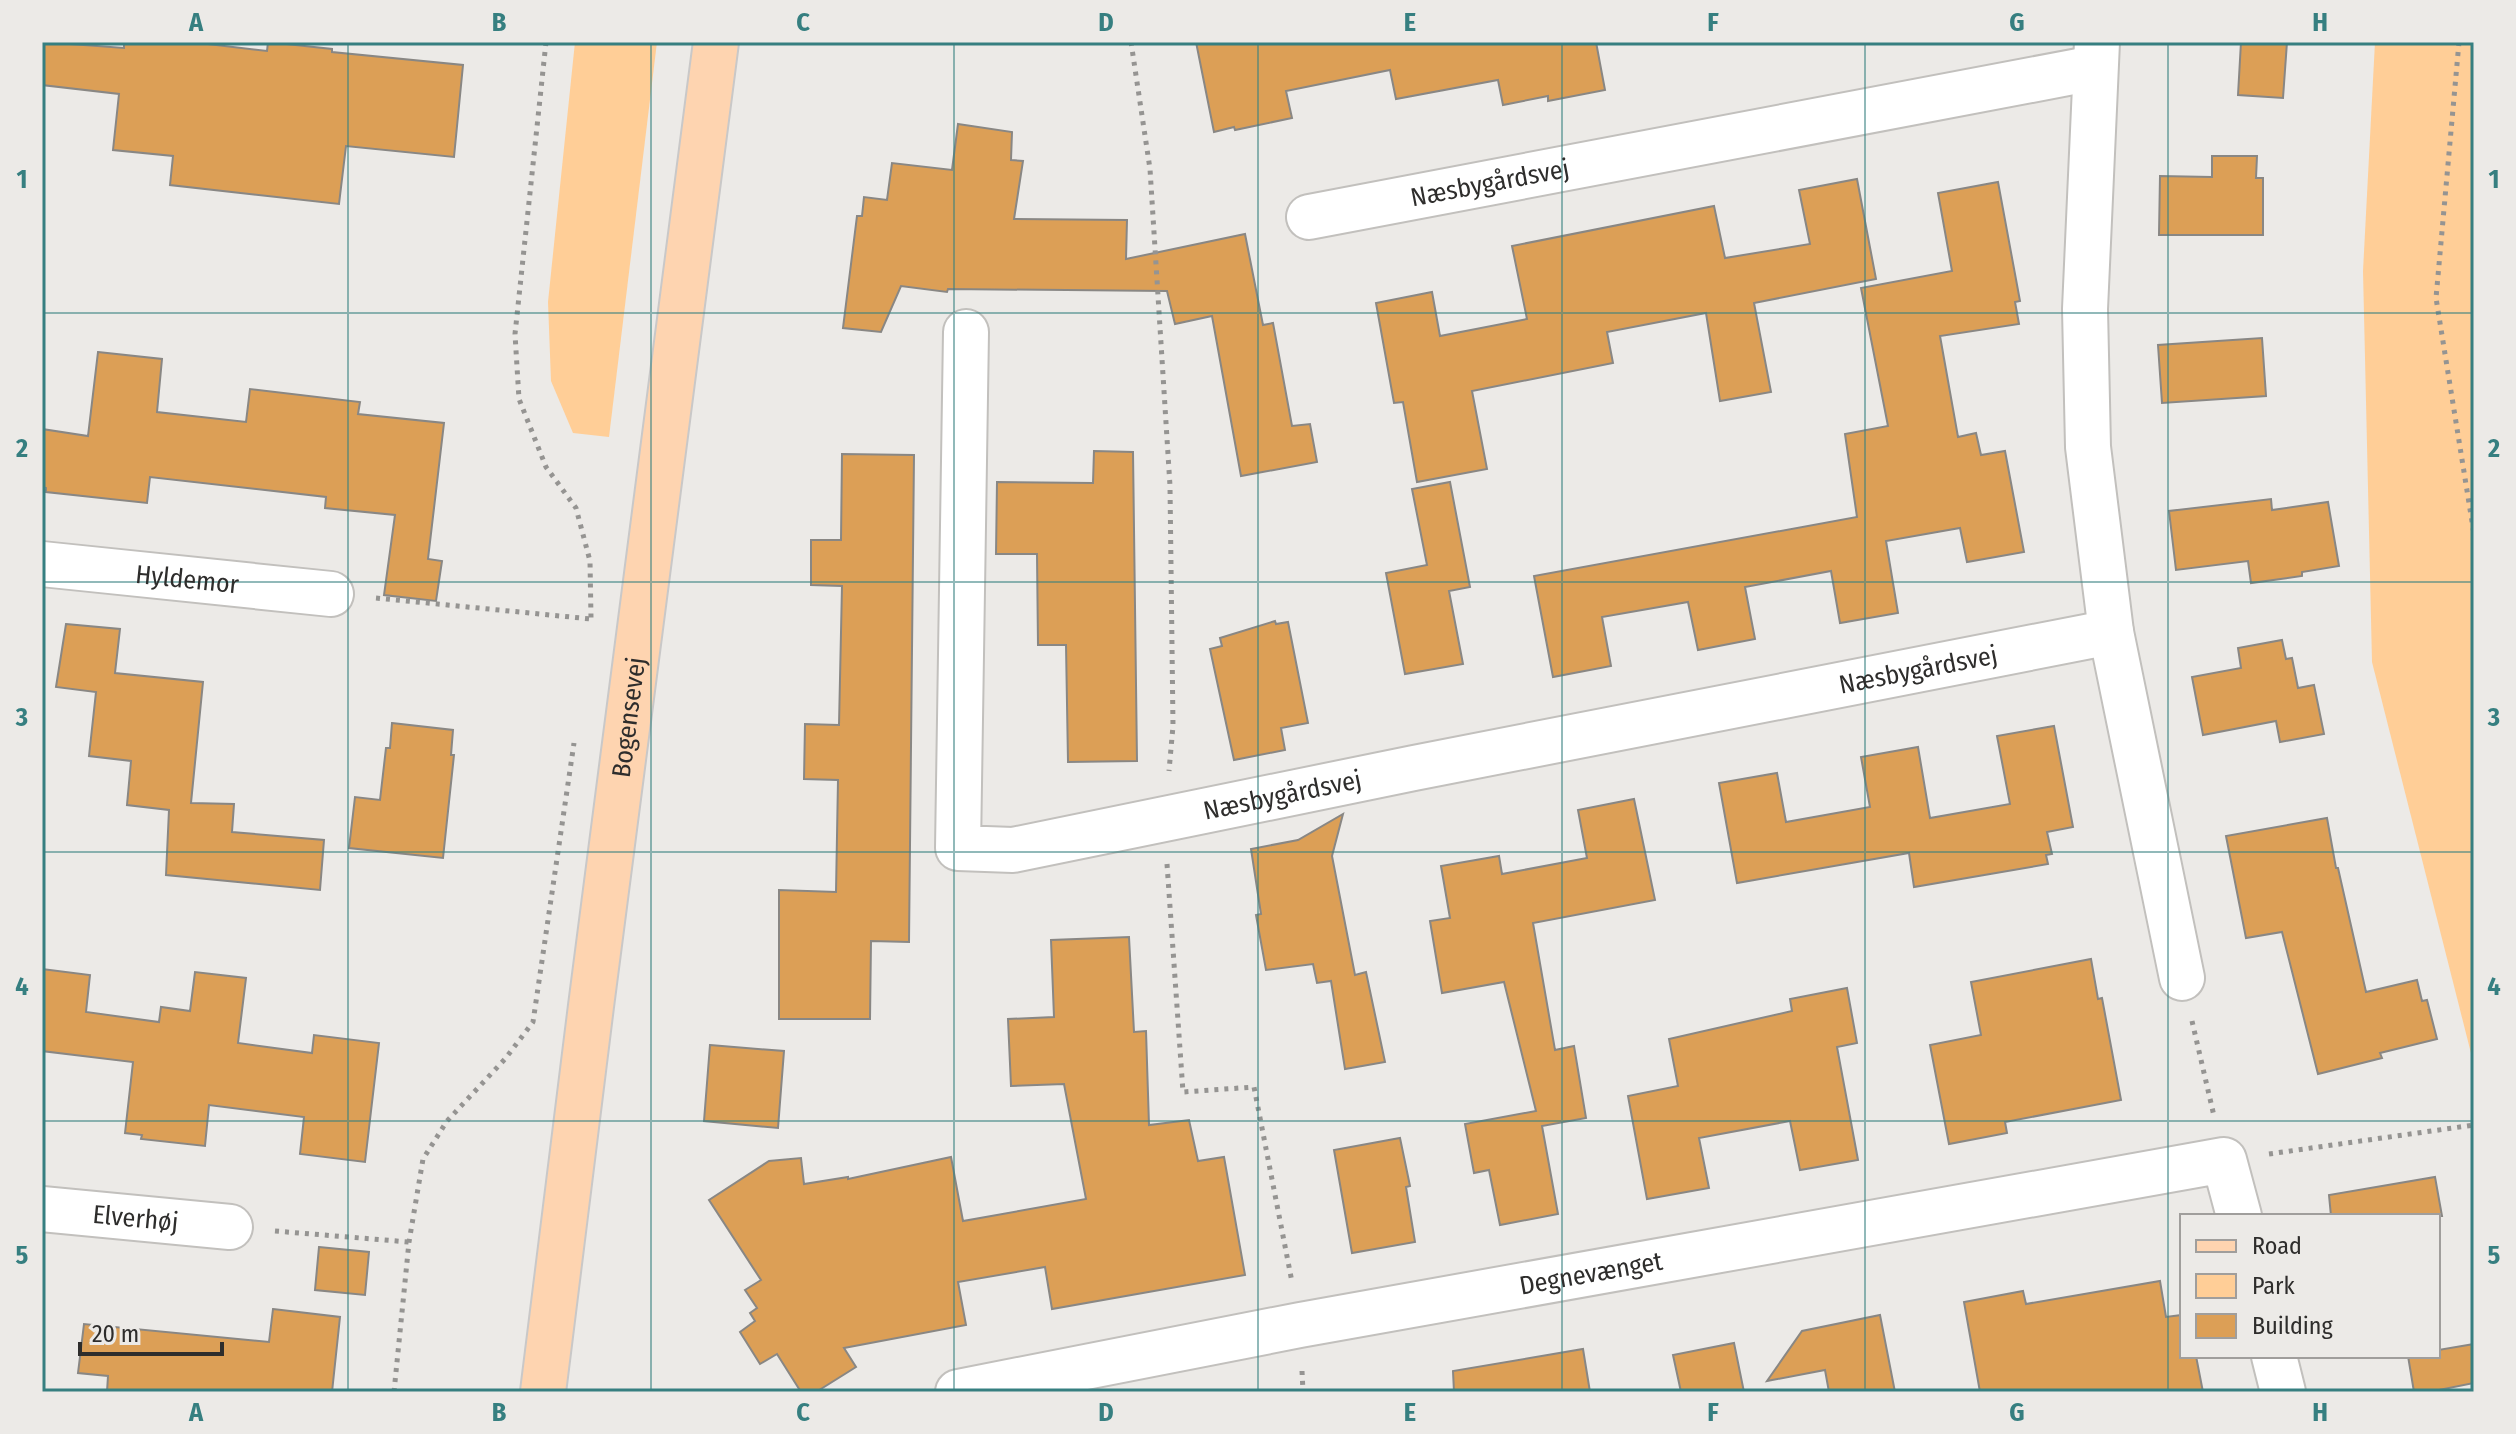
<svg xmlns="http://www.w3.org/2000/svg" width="2516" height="1434" font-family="'Fira Sans Condensed',sans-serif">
<rect width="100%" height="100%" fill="#eceae7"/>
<g fill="#ffce97">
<path d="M575,42h82l-48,395 -36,-4 -22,-52 -3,-79z"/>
<path d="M2375,42h99v1023l-102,-403 -9,-391z"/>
</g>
<g fill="#dc9f56" stroke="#898784" stroke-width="2">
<path d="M42,42l82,6v-6h67l76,9 1,-9 64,7v3l131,13 -9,92 -108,-11 -7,58 -169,-19 3,-29 -60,-6 6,-56 -77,-9z"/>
<path d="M1196,42h400l9,48 -57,11v-5l-45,9 -5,-25 -102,19 -6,-29 -104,21 6,27 -57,12 -1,-3 -20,5z"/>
<path d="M2241,42h46l-4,56 -45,-3z"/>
<path d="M958,124l54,8 -1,28 12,1 -9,58 113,1 -1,39 119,-25 18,91 10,-2 19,103 18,-2 7,38 -76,14 -29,-160 -37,8 -8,-33 -219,-2 -1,3 -46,-6 -20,46 -38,-4 14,-112h5l2,-19 23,3 5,-37 60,7z"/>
<path d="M2212,156h45l-1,22h7v57h-104l1,-59 52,1z"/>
<path d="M1857,179l19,100 -122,24 17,89 -51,9 -14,-88 -99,19 6,31 -141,28 15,78 -70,13 -14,-80 -9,1 -18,-100 56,-11 8,44 87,-17 -15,-73 202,-40 11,52 85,-14 -11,-54z"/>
<path d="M1998,182l22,119 -5,1 4,22 -79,12 18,101 18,-4 5,22 24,-4 19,101 -57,10 -7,-34 -74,13 12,72 -58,10 -9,-52 -86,16 10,52 -57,11 -10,-48 -86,15 9,49 -58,11 -19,-101 323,-59 -12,-83 43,-8 -27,-138 91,-17 -14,-78z"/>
<path d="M2262,338l4,58 -104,7 -4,-58z"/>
<path d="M98,352l64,7 -5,53 89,10 4,-33 110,13 -2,12 86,9 -16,136 14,2 -6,40 -52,-6 11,-80 -70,-7 1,-11 -176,-20 -3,26 -101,-11v-4l-4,-1v-58l46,7z"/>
<path d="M1094,451l39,1 4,309 -69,1 -2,-117h-28l-1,-91h-41l1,-72 96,1z"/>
<path d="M842,454l72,1 -5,487 -38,-1 -1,78h-91v-129l57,2 2,-112 -34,-1 1,-55 34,1 3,-139 -31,-1v-45h30z"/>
<path d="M1450,482l20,105 -21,4 14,73 -58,10 -19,-101 41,-8 -15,-76z"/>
<path d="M2271,499l1,11 56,-8 11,64 -37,6v4l-51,7 -3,-22 -72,9 -7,-59z"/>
<path d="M1275,621l1,3 12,-2 20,101 -27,5 4,22 -51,10 -24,-111 12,-3 -2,-8z"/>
<path d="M66,624l54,5 -5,44 88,9 -12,121 43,1 -2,28 92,8 -4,50 -154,-15 3,-65 -42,-5 4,-44 -42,-5 7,-64 -40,-5z"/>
<path d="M2282,640l4,19 6,-1 6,30 16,-3 10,49 -44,8 -4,-21 -73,14 -11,-58 49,-9 -3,-20z"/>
<path d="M392,723l61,7 -2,25h3l-11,103 -94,-10 6,-51 25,3 6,-52h4z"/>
<path d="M2054,726l19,101 -26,5 5,22 -6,1 2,9 -134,23 -5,-34 -172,30 -18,-100 58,-10 9,49 84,-15 -9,-50 57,-10 12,71 80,-14 -13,-68z"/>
<path d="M1634,799l21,101 -122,23 22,127 19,-4 12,72 -44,8 16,88 -58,11 -11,-55 -15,3 -9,-49 71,-13 -32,-129 -62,11 -12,-72 20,-3 -9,-52 58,-10 3,18 85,-16 -9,-48z"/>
<path d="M1343,814l-11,42 23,119 11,-3 19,90 -40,7 -14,-88 -14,2 -4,-19 -47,6 -10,-55 5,-1 -10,-65 47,-9z"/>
<path d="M2327,818l9,50h2l28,124 51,-12 5,21 5,-1 10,39 -57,14 2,5 -64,16 -36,-142 -36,6 -20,-102z"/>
<path d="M1129,937l5,95 12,-1 3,94 40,-5 9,41 26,-4 21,118 -193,34 -7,-42 -87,15 8,43 -122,23 12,19 -40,25h-15l-24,-38 -17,10 -20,-32 15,-11 -5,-8 7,-5 -12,-18 16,-10 -52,-80 60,-39 32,-3 3,26 44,-7v2l103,-22 12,64 123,-22 -22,-115 -53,2 -3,-67 46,-2 -3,-77z"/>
<path d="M2091,959l7,40 4,-1 19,102 -116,22 2,11 -58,11 -19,-99 51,-10 -10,-53z"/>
<path d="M42,969l48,6 -4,37 73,10 2,-15 29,4 5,-39 51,6 -8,65 74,10 2,-18 65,8 -14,119 -65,-8 4,-37 -95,-12 -4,41 -64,-7 1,-4 -17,-2 8,-71 -91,-11z"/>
<path d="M1847,988l10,55 -20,4 21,113 -58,10 -10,-49 -91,17 10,50 -62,11 -19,-103 50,-10 -9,-47 123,-28 -2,-12z"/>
<path d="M710,1045l74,6 -6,77 -74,-7z"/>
<path d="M1400,1138l10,48 -4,1 9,55 -63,11 -18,-103z"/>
<path d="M2435,1177l7,39h-111l-2,-21z"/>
<path d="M319,1247l50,5 -4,43 -50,-5z"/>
<path d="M2160,1281l6,36 16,-2v41h14l7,36h-223l-16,-90 59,-11 3,13z"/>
<path d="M273,1309l67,8 -8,75h-225l1,-16 -30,-3 6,-49 185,18z"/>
<path d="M1880,1315l15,77h-66l-4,-22 -58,11 35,-50z"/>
<path d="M1734,1343l10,49h-63l-8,-37z"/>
<path d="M2474,1344v39l-45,9h-15l-6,-36h30v-6z"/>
<path d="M1583,1349l7,43h-136l-1,-21z"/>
</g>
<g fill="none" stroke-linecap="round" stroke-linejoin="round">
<defs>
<g id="minor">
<path d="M2097,42l-12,267 3,138 23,185 71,346"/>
<path id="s1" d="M1309,217l785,-149"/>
<path id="s2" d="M966,332l-8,516 55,2 401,-82 697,-136"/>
<path id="s3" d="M42,564l289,30"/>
<path id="s4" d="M42,1209l188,18"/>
<path d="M2274,1356l9,36"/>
<path id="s5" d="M958,1392l342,-67 924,-165 15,56"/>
</g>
<g id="major">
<path id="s6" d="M543,1392l48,-386 125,-964"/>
</g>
</defs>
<use href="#minor" stroke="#c2c0bd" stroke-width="48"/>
<use href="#major" stroke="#c9c8c8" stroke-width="48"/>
<g stroke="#959492" stroke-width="5" stroke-dasharray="4 6" stroke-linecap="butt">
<path d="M546,42l-31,292 4,65 27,68 30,41 14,53 1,57"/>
<path d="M1131,42l19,127 20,317 3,240 -4,45"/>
<path d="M2459,42l-23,256 38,236"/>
<path d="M376,598l215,21"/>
<path d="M1167,864l16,228 71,-5 38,195"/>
<path d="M2192,1021l22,95"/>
<path d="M2269,1154l205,-29"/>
<path d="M275,1231l134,11"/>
<path d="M1302,1371l1,21"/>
<path d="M394,1392l15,-150 14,-83 24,-38 58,-62 28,-37 41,-279"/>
</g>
<use href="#minor" stroke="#fff" stroke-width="44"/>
<use href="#major" stroke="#fed4b0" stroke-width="44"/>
</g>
<path fill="none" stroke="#367f80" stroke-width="2" stroke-opacity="0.55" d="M348,42v1350M651,42v1350M954,42v1350M1258,42v1350M1562,42v1350M1865,42v1350M2168,42v1350M42,313h2432M42,582h2432M42,852h2432M42,1121h2432"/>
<g text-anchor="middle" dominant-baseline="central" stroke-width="7" stroke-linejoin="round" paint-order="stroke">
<g font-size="26" fill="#2e2d2c" stroke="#eceae7">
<text stroke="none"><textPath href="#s1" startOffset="184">Næsbygårdsvej</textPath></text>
<text stroke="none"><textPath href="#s3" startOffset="146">Hyldemor</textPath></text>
<text stroke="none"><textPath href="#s2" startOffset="1494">Næsbygårdsvej</textPath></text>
<text stroke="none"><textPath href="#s6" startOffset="680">Bogensevej</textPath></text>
<text stroke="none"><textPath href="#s2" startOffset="846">Næsbygårdsvej</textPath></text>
<text stroke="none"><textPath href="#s4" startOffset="94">Elverhøj</textPath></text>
<text stroke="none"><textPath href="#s5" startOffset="644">Degnevænget</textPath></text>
</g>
</g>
<rect width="2516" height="1434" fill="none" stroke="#eceae7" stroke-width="88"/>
<rect x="2180" y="1214" width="260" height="144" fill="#eceae7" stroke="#a09e9c" stroke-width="2"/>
<rect x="2196" y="1240" width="40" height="12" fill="#fed4b0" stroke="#a09e9c" stroke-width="2"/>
<text x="2252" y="1254" font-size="24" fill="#2e2d2c">Road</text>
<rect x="2196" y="1274" width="40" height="24" fill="#ffce97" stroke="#a09e9c" stroke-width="2"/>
<text x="2252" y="1294" font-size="24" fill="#2e2d2c">Park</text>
<rect x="2196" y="1314" width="40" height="24" fill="#dc9f56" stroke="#a09e9c" stroke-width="2"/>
<text x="2252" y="1334" font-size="24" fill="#2e2d2c">Building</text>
<path d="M80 1342v12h142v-12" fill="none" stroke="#2e2d2c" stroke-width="4"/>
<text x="92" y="1342" font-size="24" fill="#2e2d2c" stroke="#eceae7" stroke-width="6" paint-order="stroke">20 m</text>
<rect x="44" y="44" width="2428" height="1346" fill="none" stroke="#367f80" stroke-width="3"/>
<g font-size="26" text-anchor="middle" font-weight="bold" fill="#367f80">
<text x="196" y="31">A</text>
<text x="499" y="31">B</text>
<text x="803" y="31">C</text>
<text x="1106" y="31">D</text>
<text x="1410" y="31">E</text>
<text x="1713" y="31">F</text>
<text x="2017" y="31">G</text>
<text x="2320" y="31">H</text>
<text x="22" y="188">1</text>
<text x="2494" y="188">1</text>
<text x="22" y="457">2</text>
<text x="2494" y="457">2</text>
<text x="22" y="726">3</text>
<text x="2494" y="726">3</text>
<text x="22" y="995">4</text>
<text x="2494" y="995">4</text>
<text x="22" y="1264">5</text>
<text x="2494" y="1264">5</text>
<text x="196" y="1421">A</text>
<text x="499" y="1421">B</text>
<text x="803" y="1421">C</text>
<text x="1106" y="1421">D</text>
<text x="1410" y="1421">E</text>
<text x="1713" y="1421">F</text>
<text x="2017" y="1421">G</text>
<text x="2320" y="1421">H</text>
</g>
</svg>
